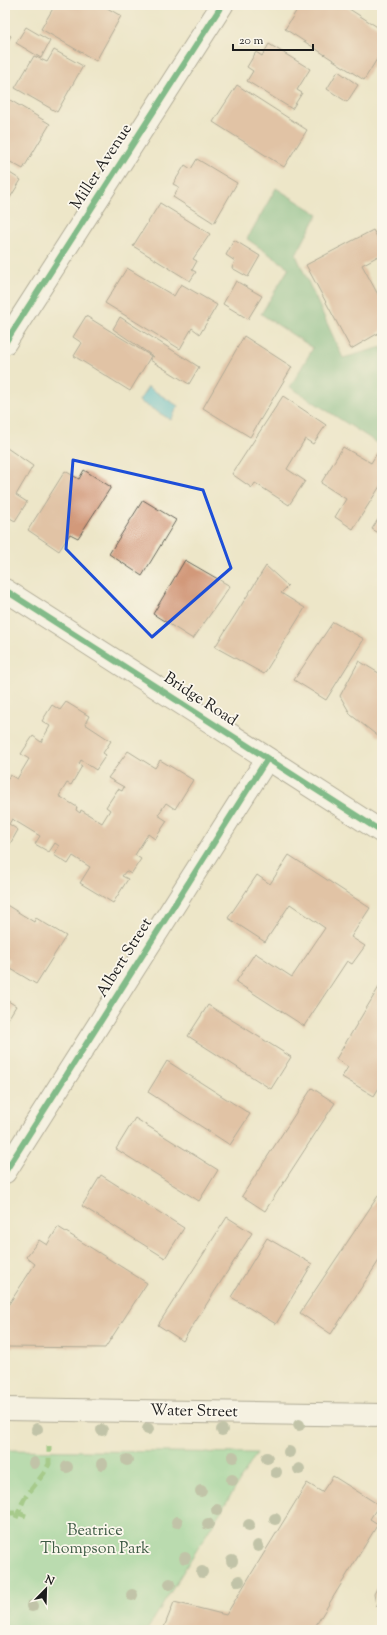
<svg xmlns="http://www.w3.org/2000/svg" width="387" height="1635" font-family="'Sorts Mill Goudy',serif">
<rect width="100%" height="100%" fill="#fbf7ec"/>
<filter id="ink" filterUnits="userSpaceOnUse"><feTurbulence type="fractalNoise" baseFrequency=".025" numOctaves="2"/><feDisplacementMap in="SourceGraphic" scale="8" xChannelSelector="R" yChannelSelector="G"/><feConvolveMatrix kernelMatrix="1 2 1 2 8 2 1 2 1" color-interpolation-filters="sRGB"/></filter>
<filter id="wash" filterUnits="userSpaceOnUse"><feTurbulence type="fractalNoise" baseFrequency=".012" numOctaves="4" result="noise"/><feDisplacementMap in="SourceGraphic" scale="16" xChannelSelector="R" yChannelSelector="G"/><feGaussianBlur stdDeviation="0.9" result="paint"/><feColorMatrix in="noise" values="0 0 0 0 0 0 0 0 0 0 0 0 0 0 0 0 0 1.4 0 .05"/><feComposite in="paint" operator="in"/></filter>
<g filter="url(#wash)">
<rect width="100%" height="100%" fill="#ede6c8"/>
<path fill="#7ccf90" stroke="#4c7656" d="M5,1450l252,3 -110,177h-142z"/>
<path fill="#65b27a" stroke="#40674b" d="M276,188l42,26 -22,41 47,103 39,-11v99l-92,-59 23,-39 -52,-34 28,-46 -42,-29z"/>
<path fill="#59c1d6" stroke="#3a6e79" d="M148,387l30,19 -7,14 -32,-19z"/>
<g id="blocks">
<g fill="#d2997a">
<path d="M55,5h47l19,11 -25,45 -55,-32z"/>
<path d="M300,5h43l39,25v21l-18,29 -79,-51z"/>
<path d="M26,27l24,14 -9,17 -25,-15z"/>
<path d="M5,32l6,4 -6,10z"/>
<path d="M269,44l41,25 -13,21 5,3 -10,16 -45,-28 6,-10 -6,-4 9,-15 6,4z"/>
<path d="M54,50l29,16 -26,46 -42,-24 19,-32 13,6z"/>
<path d="M338,71l20,14 -11,17 -20,-13z"/>
<path d="M237,85l70,45 -23,37 -71,-45z"/>
<path d="M5,97l45,27 -27,45 -18,-10z"/>
<path d="M197,159l40,24 -23,40 -41,-26 6,-10 -6,-3 12,-19 6,4z"/>
<path d="M5,170l16,10 -16,26z"/>
<path d="M160,203l50,31 -17,25 4,2 -5,9 4,2 -6,9 -57,-35z"/>
<path d="M373,230l9,15v9l-20,11 20,37v29l-31,18 -45,-84z"/>
<path d="M234,240l26,16 -12,21 -16,-9 3,-7 -9,-6z"/>
<path d="M127,268l47,28 7,-12 36,21 -17,29 -8,-6 -12,21 -75,-46z"/>
<path d="M236,281l26,15 -14,23 -25,-15z"/>
<path d="M86,316l65,40 -21,35 -56,-35 8,-13 -9,-6z"/>
<path d="M120,317l79,50 -10,17 -39,-24 2,-4 2,1 -41,-28z"/>
<path d="M244,336l48,31 -42,70 -47,-29z"/>
<path d="M283,396l43,29 -13,19 -8,-5 -18,30 18,12 -16,24 -34,-22 -3,5 -20,-14z"/>
<path d="M343,447l28,16 8,-13 3,2v31l-29,46 -18,-12 11,-18 -25,-16z"/>
<path d="M7,448l26,18 -17,29 11,7 -12,19 -10,-6v-64z"/>
<path d="M84,470l27,17 -33,51 -8,-4 -11,17 -31,-21 37,-59 14,8z"/>
<path d="M143,500l33,20 -34,56 -33,-22z"/>
<path d="M382,513v22l-10,-6z"/>
<path d="M185,560l45,26 -37,53 -40,-25z"/>
<path d="M266,566l22,20 -7,7 24,15 -41,66 -49,-27z"/>
<path d="M333,622l31,17 -38,61 -32,-20z"/>
<path d="M359,661l23,14v57l-3,5 -28,-22 -11,-19z"/>
<path d="M66,702l23,14 -4,8 26,17 -8,12 3,2 -10,15 -15,-10 -2,4 3,2 -11,19 -4,-2 -8,13 18,11 -1,3 4,3 1,-3 21,13 8,-13 -4,-3 12,-18 4,2 2,-4 -16,-9 20,-27 27,17 5,-8 33,20 -18,29 -9,-6 -8,12 9,6 -12,18 -7,-5 -13,21 6,4 -10,15 -5,-3 -4,5 6,3 -15,24 -33,-20 10,-16 -17,-11 -5,8 -14,-9 5,-9 -4,-3 -6,9 -14,-8 5,-8 -28,-17 -3,5 9,6 -8,14 -5,-3v-58l5,-8 7,4 12,-20 -8,-5 12,-18 8,6 9,-16 -8,-5 10,-16 8,5z"/>
<path d="M289,855l81,53 -19,29 14,9 -13,18 -5,-3 -43,65 -68,-44 19,-29 37,24 33,-49 -35,-24 -25,38 -37,-24 29,-43 13,9z"/>
<path d="M5,904l29,18 2,-4 30,18 -30,48 -30,-18 3,-6 -4,-2z"/>
<path d="M382,982v105l-2,-1 -6,10 -32,-19 6,-10 -12,-8z"/>
<path d="M5,999l11,7 -11,18z"/>
<path d="M208,1005l83,52 -20,32 -83,-53z"/>
<path d="M167,1061l83,53 -20,31 -82,-53z"/>
<path d="M312,1088l23,15 -70,108 -23,-15z"/>
<path d="M135,1118l83,52 -19,31 -83,-52z"/>
<path d="M101,1175l83,53 -19,30 -83,-52z"/>
<path d="M380,1193l2,2v61l-51,78 -31,-21z"/>
<path d="M227,1217l25,16 -69,108 -25,-16z"/>
<path d="M58,1227l89,56 -42,65 -100,-1v-37l30,-46 -9,-7 13,-17 8,5z"/>
<path d="M267,1238l45,26 -36,60 -45,-27z"/>
<path d="M333,1476l46,29 -9,14 8,5 -65,106h-150l11,-28 52,13 81,-132 15,9z"/>
<path d="M382,1579v32l-6,-6 -2,-11z"/>
</g>
</g>
</g>
<g filter="url(#ink)">
<use href="#blocks" fill-opacity="0" stroke="#656358" stroke-width="1"/>
<g fill="none" stroke-linecap="round" stroke-linejoin="round">
<defs>
<g id="street">
<path d="M5,343l217,-338"/>
<path d="M5,590l377,242"/>
<path d="M5,1172l262,-413"/>
<path d="M5,1409l377,6"/>
</g>
</defs>
<use href="#street" stroke="#656358" stroke-width="24"/>
<use href="#street" stroke="#fff" stroke-width="22"/>
<g stroke="#52a943" stroke-width="5" stroke-dasharray="10 5" stroke-linecap="butt">
<path d="M5,1513h13l8,3"/>
<path d="M16,1518l8,-19 20,-26 5,-9v-18"/>
</g>
<defs>
<g id="cycleway">
<path d="M5,343l217,-338"/>
<path d="M5,590l377,242"/>
<path d="M5,1172l262,-413"/>
</g>
</defs>
<use href="#cycleway" stroke="#fbf7ec" stroke-width="8"/>
<use href="#cycleway" stroke="#00873e" stroke-width="6"/>
</g>
<g fill="#8d9a80">
<circle cx="299" cy="1425" r="6"/>
<circle cx="37" cy="1429" r="6"/>
<circle cx="148" cy="1429" r="6"/>
<circle cx="102" cy="1430" r="6"/>
<circle cx="222" cy="1430" r="6"/>
<circle cx="289" cy="1452" r="6"/>
<circle cx="233" cy="1457" r="6"/>
<circle cx="267" cy="1458" r="6"/>
<circle cx="127" cy="1460" r="6"/>
<circle cx="34" cy="1463" r="6"/>
<circle cx="102" cy="1464" r="6"/>
<circle cx="67" cy="1467" r="6"/>
<circle cx="299" cy="1469" r="6"/>
<circle cx="276" cy="1472" r="6"/>
<circle cx="232" cy="1480" r="6"/>
<circle cx="201" cy="1491" r="6"/>
<circle cx="217" cy="1510" r="6"/>
<circle cx="275" cy="1519" r="6"/>
<circle cx="177" cy="1522" r="6"/>
<circle cx="208" cy="1524" r="6"/>
<circle cx="249" cy="1525" r="6"/>
<circle cx="258" cy="1546" r="6"/>
<circle cx="185" cy="1558" r="6"/>
<circle cx="232" cy="1561" r="6"/>
<circle cx="202" cy="1572" r="6"/>
<circle cx="239" cy="1581" r="6"/>
<circle cx="170" cy="1584" r="6"/>
<circle cx="132" cy="1595" r="6"/>
<circle cx="32" cy="1606" r="6"/>
</g>
</g>
<path d="M0 0H387V1635H0ZM73,460l130,30 28,78 -79,69 -86,-88z" fill="#ede6c8" fill-opacity=".55" fill-rule="evenodd"/>
<path fill="none" stroke="#1d4ed8" stroke-width="3" stroke-linejoin="round" d="M73,460l130,30 28,78 -79,69 -86,-88z"/>
<g text-anchor="middle" dominant-baseline="central" stroke-width="3.5" stroke-linejoin="round" paint-order="stroke">
<g font-size="16" fill="#1c1c1c" stroke="#fbf7ec">
<text transform="translate(102 167) rotate(-57)">Miller Avenue</text>
<text transform="translate(200 700) rotate(33)">Bridge Road</text>
<text transform="translate(125 958) rotate(-58)">Albert Street</text>
<text transform="translate(194 1412) rotate(1)">Water Street</text>
</g>
<g font-size="16" fill="#3e5b45" stroke="#fbf7ec">
<text x="95" y="1531">Beatrice<tspan x="95" dy="18">Thompson Park</tspan></text>
</g>
</g>
<rect width="387" height="1635" fill="none" stroke="#fbf7ec" stroke-width="20"/>
<g transform="translate(46 1589) rotate(23)" stroke="#fbf7ec" stroke-width="3" paint-order="stroke">
<path d="M0-3L7 15L0 10L-7 15Z" fill="#1c1c1c"/>
<text y="-6" font-size="11" font-weight="bold" text-anchor="middle" fill="#1c1c1c">N</text>
</g>
<path d="M233 44v6h80v-6" fill="none" stroke="#1c1c1c" stroke-width="2"/>
<text x="239" y="44" font-size="12" fill="#1c1c1c" stroke="#fbf7ec" stroke-width="3" paint-order="stroke">20 m</text>
</svg>
